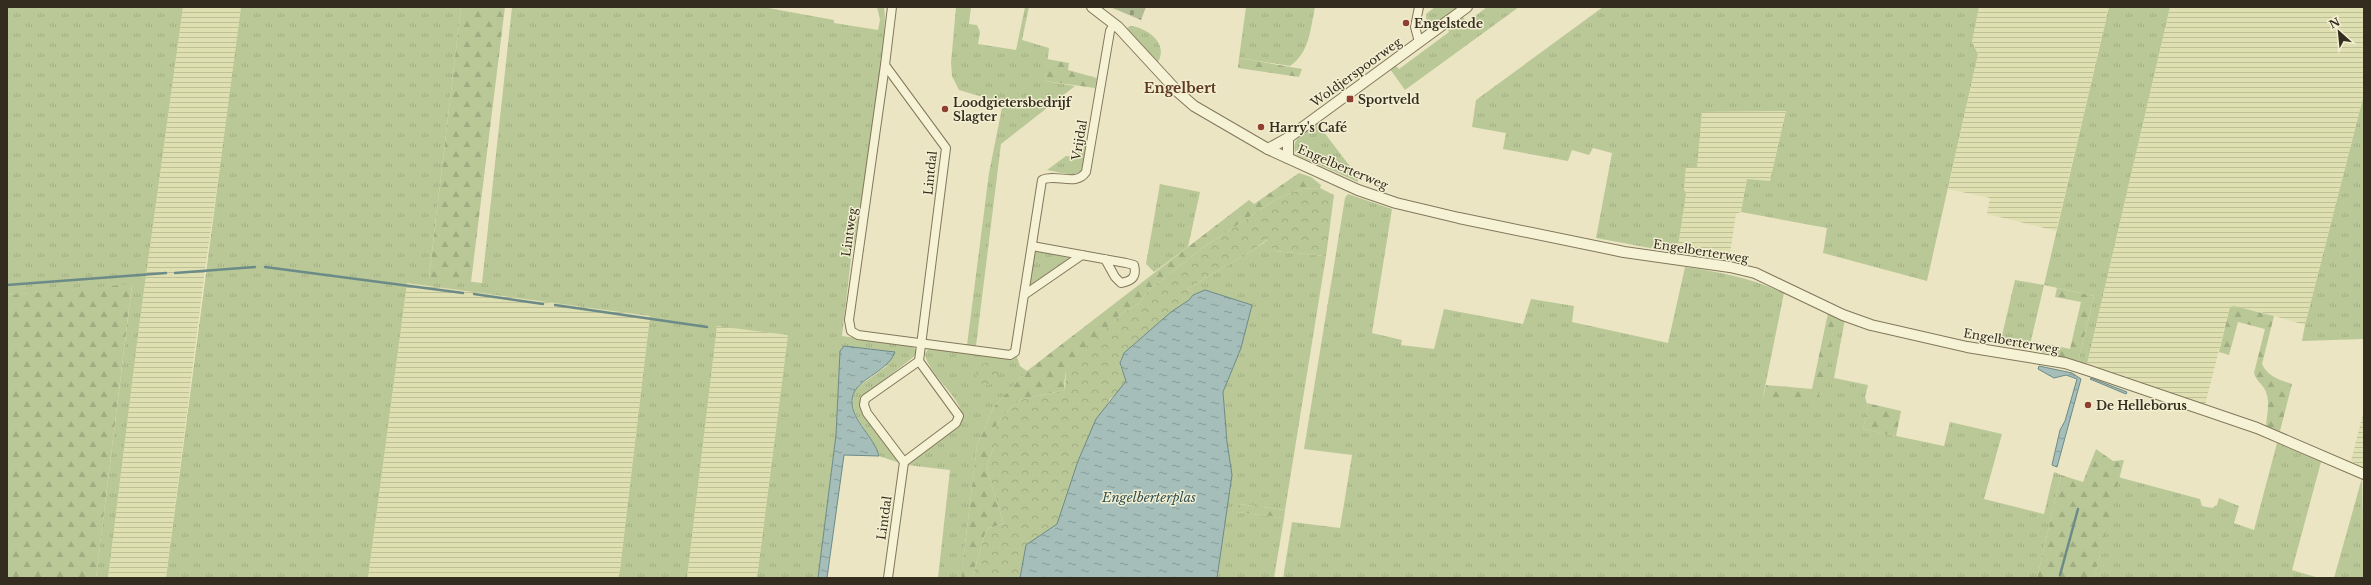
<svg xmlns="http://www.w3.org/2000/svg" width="2371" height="585" font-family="'Libre Baskerville',serif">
<defs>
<pattern id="farmland-rules" width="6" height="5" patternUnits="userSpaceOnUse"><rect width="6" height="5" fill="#dfe0b1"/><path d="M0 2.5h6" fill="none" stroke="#c0c098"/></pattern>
<pattern id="grass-tufts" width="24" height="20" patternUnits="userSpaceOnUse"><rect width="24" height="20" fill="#bac897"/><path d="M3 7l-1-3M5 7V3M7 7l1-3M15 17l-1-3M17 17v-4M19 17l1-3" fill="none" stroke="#a0ac82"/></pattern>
<pattern id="forest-firs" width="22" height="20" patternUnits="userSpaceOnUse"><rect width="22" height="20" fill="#bac897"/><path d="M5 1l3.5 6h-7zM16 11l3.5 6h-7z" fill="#a0ac82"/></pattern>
<pattern id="cemetery-stones" width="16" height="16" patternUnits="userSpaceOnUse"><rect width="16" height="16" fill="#b2bd96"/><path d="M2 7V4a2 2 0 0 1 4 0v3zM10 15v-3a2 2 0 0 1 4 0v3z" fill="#929a7a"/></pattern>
<pattern id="park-crowns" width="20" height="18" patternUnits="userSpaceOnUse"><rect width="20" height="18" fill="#bac897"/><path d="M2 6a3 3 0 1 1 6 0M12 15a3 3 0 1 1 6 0" fill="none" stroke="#a0ac82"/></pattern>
<pattern id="water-ripples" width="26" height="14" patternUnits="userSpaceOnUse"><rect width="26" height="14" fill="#a5beba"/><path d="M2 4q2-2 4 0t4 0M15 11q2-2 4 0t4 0" fill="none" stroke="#879b97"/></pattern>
</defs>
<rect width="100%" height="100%" fill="#ebe5c3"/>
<g fill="url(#farmland-rules)">
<path d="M183,7h58l-13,106 -23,156 -39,309h-58l31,-251z"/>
<path d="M1979,7h130l-53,224 -69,-17 3,-16 -42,-9 30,-135 -6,-12z"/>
<path d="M2170,7h194v87l-59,231 -48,-14 -27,-4 -25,98 -118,-41z"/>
<path d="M1786,111l-16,71 -23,-3 -6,33 -5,2 -7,46 -52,-7 9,-59 -2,-5 2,-22h10l6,-55z"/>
<path d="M407,283l243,33 -31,262h-251z"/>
<path d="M717,325l71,10 -31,243h-70z"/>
<path d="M2364,410v58l-13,-7z"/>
</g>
<g fill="url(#grass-tufts)">
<path d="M7,7h176l-44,320 -31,251h-12l36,-293 -125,10z"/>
<path d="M241,7h220l-32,270 53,6 30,-276h251l71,13v3l44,7 2,-10 5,-3 -4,60 -26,164 -3,9 -10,86 69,9 5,5v5l-50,39 -5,8 39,61 -21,-7c-7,-25 -34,-39 -24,-67l32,-23 -47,-15 -4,84 -18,143h-61l31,-243 -71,-9 -30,252h-68l31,-262 -243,-33 -39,295h-202z"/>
<path d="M956,7h15l-2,17 8,1 3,7 -2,12 38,6 9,-43h4l-7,33 27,8 -4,33 30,5 -74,58 -25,202 -9,-1 22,-172 14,-70 -44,-13 -7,-14 -1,-13z"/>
<path d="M1246,7h69c-5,23 -5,45 -25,59l-51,-8z"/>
<path d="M1435,7h26l-34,24 -1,-17z"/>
<path d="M1487,7h32l-114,83 -15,-21 5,-4 4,4 50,-37 -1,-3 15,-12 4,5z"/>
<path d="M1603,7h376l-7,35 6,12 -51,227 -104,-28 4,-25 -86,-16 6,-33 23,2 16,-70 -84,1 -5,55h-11l-2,22 2,5 -9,59 -81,-15 16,-85 -19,-5 -4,7 -17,-5 -4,11 -65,-12 3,-16 -34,-6 4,-27z"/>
<path d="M2109,7h61l-83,357 -9,-2 16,-66 -50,-11 -15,64 -29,-5 15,-64 29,5z"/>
<path d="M1130,26c16,1 39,17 28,36l-32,-33z"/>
<path d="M2364,94v245l-62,2 3,-16z"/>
<path d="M1317,123l41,54v5l-61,-27c-10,-15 10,-24 20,-32z"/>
<path d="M1089,139l-6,28 -3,5 -9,3 -24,-5 19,-14 10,1 2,-11z"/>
<path d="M1160,184l40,8 -12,55 -34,25 -8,-8z"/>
<path d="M1348,194l44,15 -20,124 30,7 -1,5 33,4 10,-40 79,15 8,-25 43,7 -2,16 96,21 17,-76c36,5 65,11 99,26l-21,104 57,-2 16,-79 9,3 -11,59 34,7 -3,12 3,10 -5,22 81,17 6,-24 52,12 -18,65 60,15 10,-42 7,3 -24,103h-754l9,-56 48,6 12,-73 -48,-6 41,-251z"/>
<path d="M1269,239l5,12 52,5 -41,254 -46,-6 -1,8 46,6 -10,60h-57l15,-103 -5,-33 -4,-50 18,-44 11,-43 -15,-5 -41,-7 -3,2 -1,-4 -5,-2 65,-38z"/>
<path d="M1035,250l34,8 -40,28z"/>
<path d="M929,347l81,12 7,-2 3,9 7,5 -34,37 -16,37 -16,133h-23l12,-108 -43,-5 54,-41c9,-22 -33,-47 -36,-70z"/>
<path d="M2277,443l44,19 -29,108 27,8h-225l24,-101 82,22 2,7 10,2 5,-3 2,-7 20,8 -5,17 20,7z"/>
<path d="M2362,478l2,100h-30z"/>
</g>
<g fill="url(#forest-firs)">
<path d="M461,7h44l-34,275 -42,-4z"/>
<path d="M877,7h7l1,10 -5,3z"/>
<path d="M1239,58l63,11 -3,8 -61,-9z"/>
<path d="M1047,59l22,4 -1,7 29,8 -2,10 -50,-7z"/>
<path d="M1299,173l12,4 10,8 -1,3 -18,1 -24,9 -77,51 -52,41 -11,14 -18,11 -54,54c0,7 -3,13 -1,21l-45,10 -13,11 -14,19v18l-6,18 2,11 15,47 -15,4 -4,6 -13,44h-11l16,-133 16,-37 34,-37 222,-171 5,4z"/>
<path d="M132,284l-36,294h-89v-283z"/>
<path d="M2057,288l37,8 -16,66 -37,-10 2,-9 27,6 11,-47 -26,-5z"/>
<path d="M2234,306l40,10 -12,48c6,13 18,16 30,20l-12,47 -14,-5c1,-12 5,-27 -2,-38 -4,-6 -8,-8 -10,-15l11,-44 -27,-7 -9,33 -10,-3 11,-45z"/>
<path d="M1828,313l8,3 -13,70 -6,14 -4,2 -50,-4 3,-13 46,4z"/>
<path d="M1867,403l34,8 -5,25 -33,-7 5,-22z"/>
<path d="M2096,449l17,12 11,-1 -30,118h-57l24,-103 22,7z"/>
<path d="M1239,504l46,6 -1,8 -47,-6z"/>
</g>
<path fill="url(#cemetery-stones)" d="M1110,7h36l-5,13z"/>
<g fill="url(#park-crowns)">
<path d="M1320,188l14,7 -8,61 -52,-5 -6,-12 -16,12 -65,38 5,2 1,4c-10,14 -73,53 -73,68 0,6 5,12 6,18l-4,8 -12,10 -32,62 -21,63 -31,21 -6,33h-48l13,-44 4,-6 15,-4 -15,-47 -2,-11 6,-18v-18l14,-19 13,-11 45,-10 1,-21 22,-24 32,-30 18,-11 11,-14 52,-41 77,-51 24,-9z"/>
<circle cx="987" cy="374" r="11"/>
</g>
<g fill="url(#water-ripples)" stroke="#6c8b88">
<path d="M1205,290l47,15 -11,43 -18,44 4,50 5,33 -15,103h-197l6,-33 31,-21 21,-63 18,-42 30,-38 -6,-18 4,-10 47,-41 18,-12 4,-5z"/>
<path d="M844,346l51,6c-8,22 -43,27 -43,49 0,21 22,35 27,55l-35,-1 -17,123h-9l18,-143 4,-84z"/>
<path d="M2039,366l33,7 9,6 -24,88 -5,-2 8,-35 5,-9 12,-42 -11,-4 -12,3 -16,-9z"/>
<path d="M2091,378l36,14 -1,2 -36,-15z"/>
</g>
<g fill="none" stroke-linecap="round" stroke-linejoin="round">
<g stroke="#6c8b88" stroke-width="2.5">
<path d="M265,267l198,26"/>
<path d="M175,273l80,-6"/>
<path d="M7,285l159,-12"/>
<path d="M474,294l69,10"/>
<path d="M555,305l152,22"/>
<path d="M2060,575l18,-66"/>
</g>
<defs>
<g id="minor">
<path d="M1419,7l-4,20 4,15"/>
<path d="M885,65l-36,255 2,11 7,4 152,20 5,-3 27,-172c14,-7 34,7 44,-8l24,-141 4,-7"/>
<path d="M1032,246l94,17 8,2c3,12 -2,16 -13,18l-6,-6 -10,-18"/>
<path d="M1024,295l58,-40"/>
<path d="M904,462l-37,-49 -3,-8 1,-6 54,-38"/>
<path d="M888,578l16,-116 52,-39 3,-7 -40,-55 27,-213 -61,-83 7,-58"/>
</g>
<g id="tertiary">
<path d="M1092,7l26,20 60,65 16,14 74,43 90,41 38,13 63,15 165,34 106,15 25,6 88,42 28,10 96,22 98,16 22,7 170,58 107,46"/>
<path d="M1268,149l20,-11 179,-131"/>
<path d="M1288,158v-20"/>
</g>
</defs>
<use href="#minor" stroke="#83775b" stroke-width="10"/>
<use href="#tertiary" stroke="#83775b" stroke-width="12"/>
<use href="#minor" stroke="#f6f2d5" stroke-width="8"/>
<use href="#tertiary" stroke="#f6f2d5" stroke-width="10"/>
</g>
<g fill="#8e3f2f" stroke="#f3efd2" stroke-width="1.5">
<circle cx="1406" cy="23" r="4"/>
<rect x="1346" y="95" width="8" height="8" rx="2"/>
<circle cx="945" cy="109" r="4"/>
<circle cx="1261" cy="127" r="4"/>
<circle cx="2088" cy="405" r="4"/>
</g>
<g text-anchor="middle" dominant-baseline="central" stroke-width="3" stroke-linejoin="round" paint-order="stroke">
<g font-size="12" font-weight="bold" fill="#342c1e" stroke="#f3efd2" text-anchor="start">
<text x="1414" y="23">Engelstede</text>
<text x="1358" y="99">Sportveld</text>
<text x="953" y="102">Loodgietersbedrijf<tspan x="953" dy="14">Slagter</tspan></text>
<text x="1269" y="127">Harry's Café</text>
<text x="2096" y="405">De Helleborus</text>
</g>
<g font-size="12" fill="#342c1e" stroke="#f3efd2">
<text transform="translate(1356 72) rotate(-36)">Woldjerspoorweg</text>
<text transform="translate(1079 140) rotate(-80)">Vrijdal</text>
<text transform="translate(1343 167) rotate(23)">Engelberterweg</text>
<text transform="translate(930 173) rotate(-84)">Lintdal</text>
<text transform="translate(849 232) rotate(-82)">Lintweg</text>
<text transform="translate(1701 251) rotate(9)">Engelberterweg</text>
<text transform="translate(2011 341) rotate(10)">Engelberterweg</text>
<text transform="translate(884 518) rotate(-82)">Lintdal</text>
</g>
<g font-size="13" font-style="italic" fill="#2e4f53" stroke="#f3efd2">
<text x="1149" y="497">Engelberterplas</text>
</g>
<g font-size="14" font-weight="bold" fill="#5e3820" stroke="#f3efd2">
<text x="1180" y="88">Engelbert</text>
</g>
</g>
<rect width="2371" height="585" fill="none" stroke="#342c1e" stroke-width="16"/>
<g transform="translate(2339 32) rotate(333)" stroke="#f3efd2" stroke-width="3" paint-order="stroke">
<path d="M0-3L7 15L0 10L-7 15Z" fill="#342c1e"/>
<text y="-6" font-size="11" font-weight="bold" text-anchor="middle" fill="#342c1e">N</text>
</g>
</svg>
